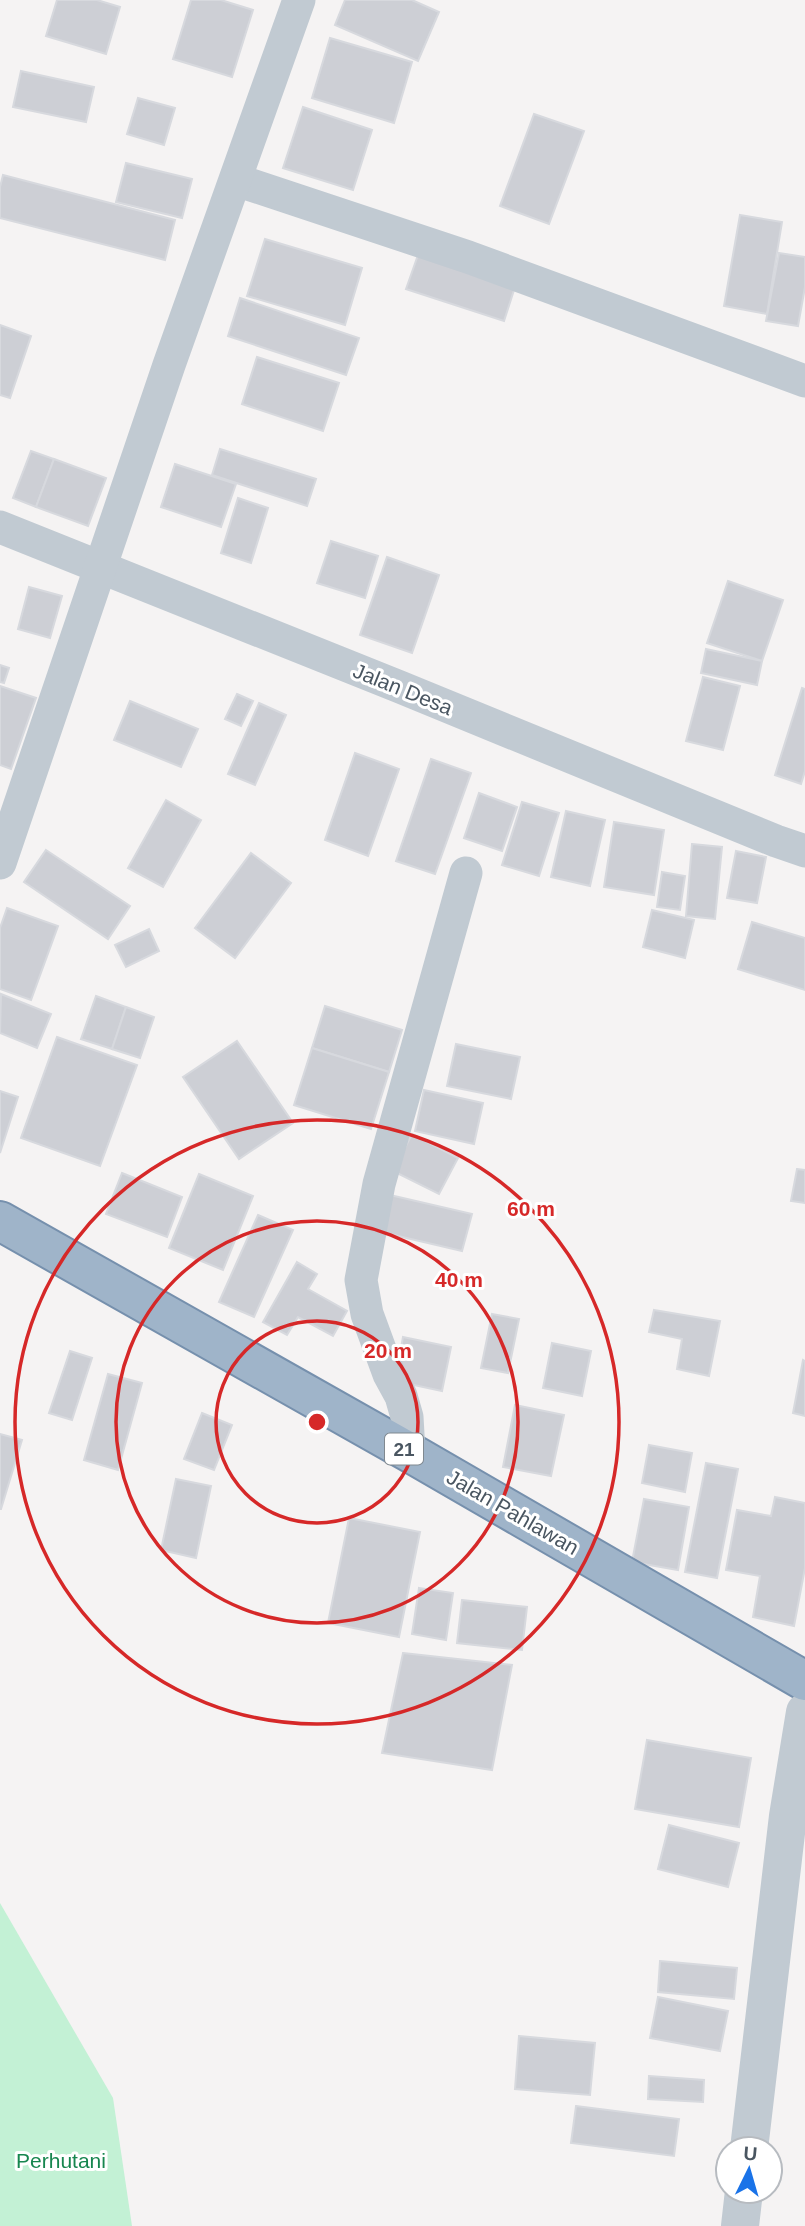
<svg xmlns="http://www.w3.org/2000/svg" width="805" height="2226" font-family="Helvetica,sans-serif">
<rect width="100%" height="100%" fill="#f5f3f3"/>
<path fill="#c3f1d5" d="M0,1903l113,195 19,128h-132z"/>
<g fill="#cdcfd5" stroke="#d7d9de" stroke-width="2">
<path d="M57,0h40l23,7 -14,47 -60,-18z"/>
<path d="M191,0h30l32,10 -21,67 -59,-18z"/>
<path d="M345,0h67l27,12 -21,49 -83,-36z"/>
<path d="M330,38l82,24 -18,61 -82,-25z"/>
<path d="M21,71l73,16 -8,35 -73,-15z"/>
<path d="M138,98l37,10 -11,37 -37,-11z"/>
<path d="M303,107l69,23 -19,60 -70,-22z"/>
<path d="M534,114l50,17 -35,93 -49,-18z"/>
<path d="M126,163l66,16 -10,39 -66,-16z"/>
<path d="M3,175l172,45 -10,40 -165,-42v-31z"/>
<path d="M740,215l42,7 -15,92 -43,-8z"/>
<path d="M265,239l97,29 -17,57 -98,-29z"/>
<path d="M779,253l26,4v30l-7,39 -32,-5z"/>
<path d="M418,255l97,32 -11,34 -98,-32z"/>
<path d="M240,298l119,40 -13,37 -118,-39z"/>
<path d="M0,325l31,11 -21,62 -10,-3z"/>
<path d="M257,357l82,26 -16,48 -81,-27z"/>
<path d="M220,449l96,30 -9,27 -95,-31z"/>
<path d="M31,451l23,8 -18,48 -23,-9z"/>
<path d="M54,459l52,19 -18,48 -52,-19z"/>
<path d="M175,464l61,20 -15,43 -60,-20z"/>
<path d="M238,498l30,10 -17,55 -30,-10z"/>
<path d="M331,541l47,15 -13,42 -48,-15z"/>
<path d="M387,557l52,18 -27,78 -52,-18z"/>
<path d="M728,581l55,19 -21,61 -55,-18z"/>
<path d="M29,587l33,9 -12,42 -32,-9z"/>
<path d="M706,649l56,12 -5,24 -56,-12z"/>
<path d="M0,665l9,3 -5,15 -4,-1z"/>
<path d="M703,677l37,9 -17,64 -37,-9z"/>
<path d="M0,686l36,12 -25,71 -11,-4z"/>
<path d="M802,688l3,1v82l-4,13 -26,-9z"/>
<path d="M237,694l16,7 -12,25 -16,-7z"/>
<path d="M130,701l68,28 -17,38 -67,-27z"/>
<path d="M259,703l27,12 -31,70 -27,-11z"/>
<path d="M355,753l44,16 -31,87 -43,-16z"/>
<path d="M431,759l40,14 -36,101 -39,-13z"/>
<path d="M479,793l38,14 -15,44 -38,-13z"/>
<path d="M166,800l35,20 -38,67 -35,-19z"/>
<path d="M522,802l37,11 -20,63 -37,-11z"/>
<path d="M566,811l39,9 -15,66 -39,-9z"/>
<path d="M614,822l50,8 -10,65 -50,-8z"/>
<path d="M692,844l30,3 -7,72 -29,-3z"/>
<path d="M46,850l84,56 -22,33 -84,-57z"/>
<path d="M736,851l30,6 -9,46 -30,-5z"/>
<path d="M251,853l40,30 -56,75 -40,-30z"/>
<path d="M662,872l23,4 -5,34 -23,-3z"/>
<path d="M7,908l51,18 -27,74 -31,-11v-61z"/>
<path d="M652,910l42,10 -9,38 -42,-11z"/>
<path d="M752,922l53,16v52l-67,-21z"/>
<path d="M149,929l10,22 -33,16 -11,-22z"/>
<path d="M1,994l50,20 -14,34 -37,-15z"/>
<path d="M96,996l30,11 -14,42 -31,-10z"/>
<path d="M325,1006l77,24 -13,42 -77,-24z"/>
<path d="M126,1007l28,10 -14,41 -28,-9z"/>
<path d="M57,1037l80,28 -37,101 -79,-28z"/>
<path d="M237,1041l56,82 -54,36 -56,-82z"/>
<path d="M456,1044l64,13 -9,42 -64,-13z"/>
<path d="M312,1048l77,24 -18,57 -77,-24z"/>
<path d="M424,1090l59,13 -9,41 -59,-13z"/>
<path d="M0,1091l18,6 -18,56z"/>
<path d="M412,1134l46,24 -19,36 -46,-23z"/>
<path d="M797,1169l8,1v33l-14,-2z"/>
<path d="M122,1173l60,24 -15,40 -61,-23z"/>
<path d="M199,1174l54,22 -30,74 -54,-22z"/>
<path d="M390,1195l82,19 -10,37 -81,-19z"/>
<path d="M258,1215l35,15 -39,87 -35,-15z"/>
<path d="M297,1262l20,12 -9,15 39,22 -14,25 -35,-19 -11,18 -24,-13z"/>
<path d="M654,1310l66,11 -11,55 -32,-7 5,-30 -33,-7z"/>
<path d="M492,1314l27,5 -11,54 -27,-5z"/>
<path d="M403,1337l48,10 -9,44 -47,-10z"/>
<path d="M552,1343l39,8 -9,45 -39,-8z"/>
<path d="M70,1351l22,7 -20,62 -23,-7z"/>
<path d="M803,1360l2,1v55l-12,-3z"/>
<path d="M108,1374l34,9 -24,87 -34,-10z"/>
<path d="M515,1405l49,10 -13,61 -48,-9z"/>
<path d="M202,1413l30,12 -18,45 -30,-11z"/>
<path d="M0,1434l22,6 -21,69h-1z"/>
<path d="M649,1445l43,8 -7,39 -43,-9z"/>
<path d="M706,1463l32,6 -21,109 -32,-6z"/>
<path d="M176,1479l35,7 -15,72 -35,-8z"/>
<path d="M775,1497l30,6v65l-11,58 -41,-9 7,-41 -34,-6 11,-60 34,6z"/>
<path d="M644,1499l45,8 -11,63 -46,-8z"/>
<path d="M349,1518l71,14 -21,105 -71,-14z"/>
<path d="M419,1588l34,5 -7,47 -34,-6z"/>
<path d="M462,1600l65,7 -5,43 -65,-7z"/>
<path d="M403,1653l109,12 -20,105 -110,-17z"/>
<path d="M647,1740l104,18 -12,69 -104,-18z"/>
<path d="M669,1825l70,18 -11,44 -70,-18z"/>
<path d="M660,1961l77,7 -3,31 -76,-7z"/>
<path d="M658,1997l70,14 -8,40 -70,-13z"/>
<path d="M519,2036l76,7 -5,52 -75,-6z"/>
<path d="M649,2076l55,4 -1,22 -55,-3z"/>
<path d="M576,2106l103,13 -5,37 -103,-13z"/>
</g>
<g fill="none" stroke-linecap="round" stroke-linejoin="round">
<defs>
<path id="trunk" d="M0,1221l409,231 396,229"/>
</defs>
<use href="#trunk" stroke="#7690ad" stroke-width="42"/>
<g stroke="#c1cad2" stroke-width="33">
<path d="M236,180l232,77 337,124"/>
<path d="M0,527l400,160 376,154 29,10"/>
<path d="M0,863l169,-498 130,-365"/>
<path d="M409,1452l-2,-35 -6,-21 -12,-22 -22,-60 -6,-34 18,-96 87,-311"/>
</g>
<g stroke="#c1cad2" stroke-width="38">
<path d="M749,2149l39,-333 17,-104"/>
<path d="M740,2226l4,-35"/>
</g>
<use href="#trunk" stroke="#9fb4c9" stroke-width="38"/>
</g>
<g fill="none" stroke="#d62828" stroke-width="3.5">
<circle cx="317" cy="1422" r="101"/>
<circle cx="317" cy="1422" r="201"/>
<circle cx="317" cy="1422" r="302"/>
</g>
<g text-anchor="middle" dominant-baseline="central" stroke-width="6" stroke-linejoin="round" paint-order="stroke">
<rect fill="#fff" stroke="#808990" stroke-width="2" x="385" y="1433.5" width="38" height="31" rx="5"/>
<g font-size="19" font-weight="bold" fill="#4a5661">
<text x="404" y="1449">21</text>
</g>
<g font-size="21" fill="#4a5661" stroke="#fff">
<text transform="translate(403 689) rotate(22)">Jalan Desa</text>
<text transform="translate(513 1512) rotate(30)">Jalan Pahlawan</text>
</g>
<g font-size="21" fill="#17864f" stroke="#fff">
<text x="61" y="2160">Perhutani</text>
</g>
</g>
<circle cx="317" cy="1422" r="10" fill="#d62828" stroke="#fff" stroke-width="3.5"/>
<g font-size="21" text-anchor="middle" font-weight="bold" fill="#d62828" stroke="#fff" stroke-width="6" stroke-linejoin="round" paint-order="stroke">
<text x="531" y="1216">60 m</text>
<text x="459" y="1287">40 m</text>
<text x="388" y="1358">20 m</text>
</g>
<g transform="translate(749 2170) rotate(5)"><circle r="33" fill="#ffffff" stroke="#b7bbc0" stroke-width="2"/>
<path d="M0-5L12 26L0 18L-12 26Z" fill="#1a73e8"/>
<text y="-10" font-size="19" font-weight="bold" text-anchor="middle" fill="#4a5661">U</text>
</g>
</svg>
